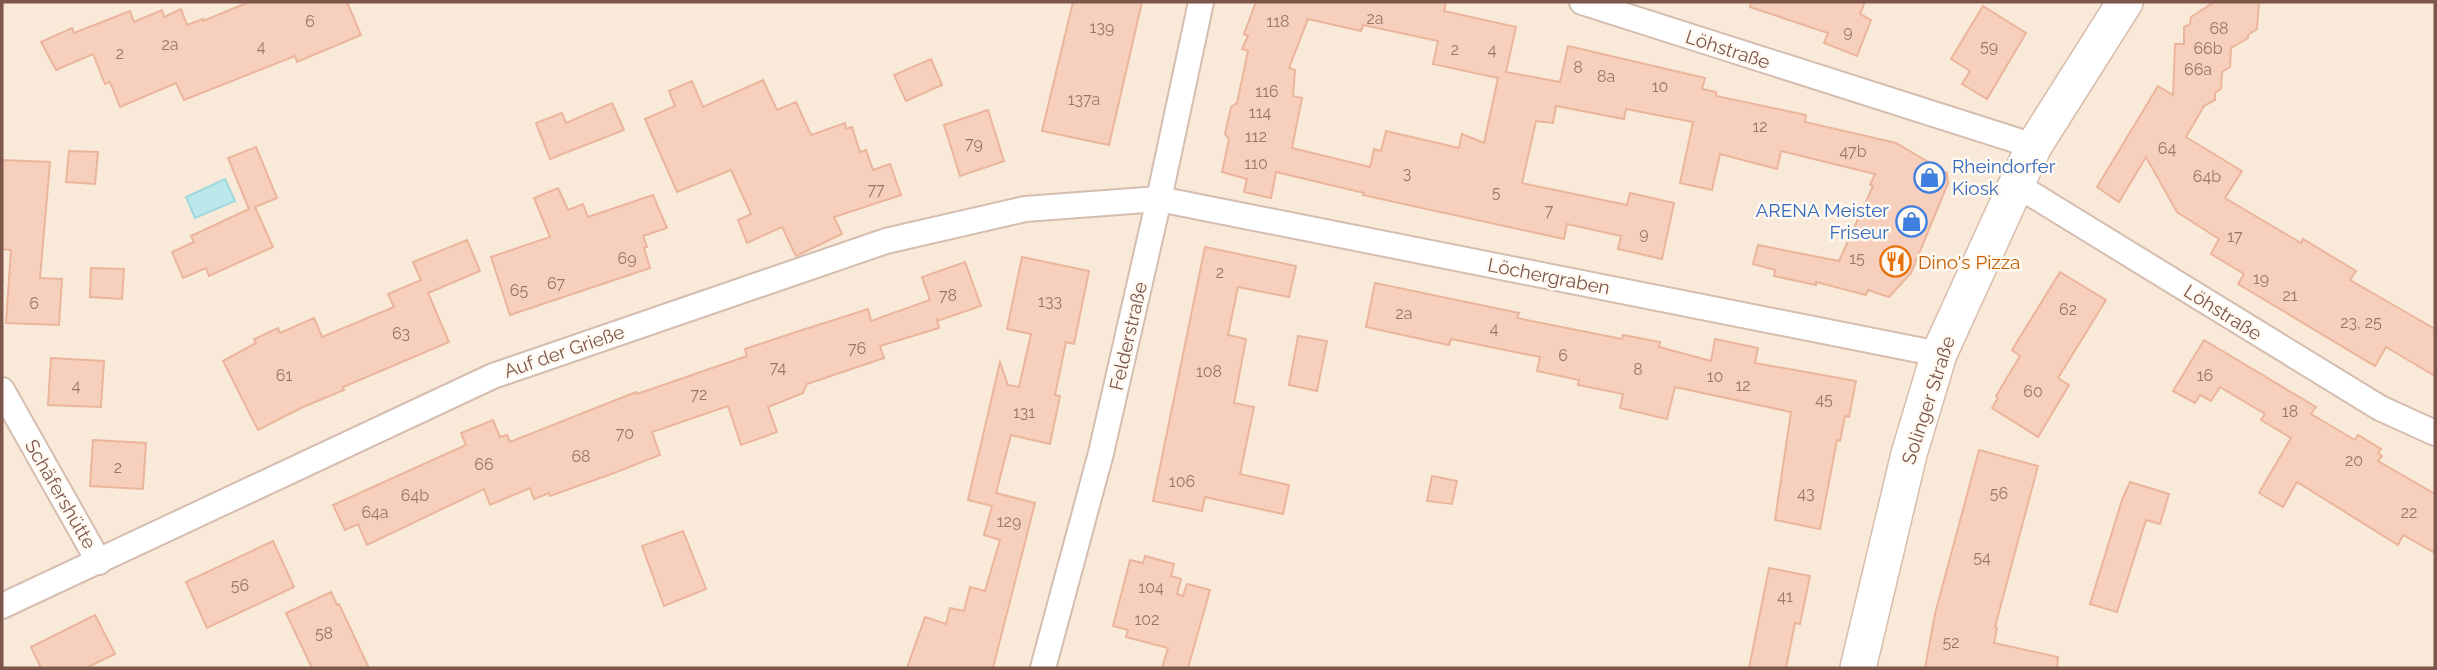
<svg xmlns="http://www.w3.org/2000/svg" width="2437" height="670" font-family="Raleway,sans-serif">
<rect width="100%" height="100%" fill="#fef5e9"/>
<rect fill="#f9e9d9" x="2" y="2" width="2433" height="666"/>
<path fill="#bae8eb" stroke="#9fd9de" stroke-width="2" d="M225,179l10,22 -40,17 -9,-21z"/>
<g fill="#f7d0bd" stroke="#ebb59c" stroke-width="2" fill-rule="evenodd">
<path d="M249,2h98l14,33 -64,27 -2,-6 -111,44 -8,-17 -56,24 -10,-25 -5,2 -12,-30 -37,16 -15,-28 31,-14 2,5 56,-22 4,11 28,-12 2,7 17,-8 6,16 16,-6v2z"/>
<path d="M1073,2h69l-33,143 -67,-14z"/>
<path d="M1256,2h190l-2,9 72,16 -10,45 54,10 8,-36 137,32 -3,11 14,3v4l90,19 -1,7 91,21 51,30 1,10 -37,90 -22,24 -21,-7 -2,5 -50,-13v3l-42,-9 1,-6 -22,-6 5,-19 81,16 34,-75 -3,-1 5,-11 -94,-23 -4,18 -57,-15 -8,36 -32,-7 13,-61 -67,-13 -2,10 -68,-13 -3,17 -17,-2 -14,62 105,22 3,-12 44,10 -12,56 -44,-10 3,-13 -54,-12 -3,15 -201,-44 1,-2 -88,-21 -5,26 -27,-6 3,-13 -25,-7 7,-33 -4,-5 6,-27 6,-4 11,-52 -6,-2 6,-13 -4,-2zM1308,19l53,12 2,-6 75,16 -5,23 65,14 -14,65 -22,-9 -3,14 -73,-17 -5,20 -7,-2 -4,18 -78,-19 10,-50 -9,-2 2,-26 -6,-2z"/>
<path d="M1751,2h114l-5,12 11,6 -14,36 -33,-13 4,-10 -78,-26z"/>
<path d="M2214,2h45l-2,27 -9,6v3l-17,10 -1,19 -8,5 -1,17 -6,4v7l-11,6 -18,31 56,34 -17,27 76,45 2,-4 53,32 -6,9 85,49v47l-49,-29 -11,19 -137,-82 6,-10 -33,-20 8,-15 -42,-27 -31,-55 -27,45 -22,-15 61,-101 15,9 2,-51h9v-17l6,-3 1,-7z"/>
<path d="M1983,6l43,27 -39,66 -25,-15 8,-13 -19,-12z"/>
<path d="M931,59l11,26 -36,16 -12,-26z"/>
<path d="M763,80l14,30 19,-8 15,33 34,-12 1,6 6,-2 8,25 6,-2 7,20 17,-6 11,31 -67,22 8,17 -46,22 -14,-29 -35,16 -9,-23 13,-6 -20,-44 -54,22 -32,-73 30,-13 -6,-15 23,-10 11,26z"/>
<path d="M612,103l12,27 -74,29 -14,-36 26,-10 4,10z"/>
<path d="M988,110l16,51 -44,15 -16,-51z"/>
<path d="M256,147l21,51 -22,9 18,40 -64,29 -3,-8 -23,10 -11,-26 22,-10 -3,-6 58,-27 -21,-51z"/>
<path d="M69,151l29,1 -3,32 -29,-2z"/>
<path d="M2,160l48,2 -10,116 22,1 -3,46 -53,-2 5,-73 -9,-1z"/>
<path d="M558,188l10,22 15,-6 5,13 65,-22 14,33 -24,8 4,11 -3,1 6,20 -140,47 -19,-58 59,-20 -16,-39z"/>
<path d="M467,240l13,31 -52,22 21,49 -106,45 1,3 -41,17 -45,23 -35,-69 33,-18 -2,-4 24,-11 2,5 34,-15 8,19 72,-30 -6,-13 33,-14 -8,-18z"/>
<path d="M1205,247l91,19 -7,31 -51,-10 -10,48 18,4 -12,64 20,4 -14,67 49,11 -6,29 -78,-17 -3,14 -49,-10z"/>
<path d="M1022,257l67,14 -15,73 -8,-2 -11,53 5,1 -10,48 -39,-9 -15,58 39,10 -42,165h-86l18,-51 21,7 4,-16 14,3 6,-24 15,4 15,-51 -16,-5 8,-29 -24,-6 32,-138 8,23 11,2 12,-53 -24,-5z"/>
<path d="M965,262l16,44 -44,15v-3l2,10 -59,18 4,12 -77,26 -4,9 -35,14 9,25 -36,13 -13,-39 -76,26 8,23 -46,18 -64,23 -1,-3 -15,6 -4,-11 -40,17 -6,-16 -117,56 -9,-21 -13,6 -12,-25 133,-60 -5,-12 32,-13 7,17 7,-2 3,7 126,-50 1,2 110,-38 -2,-7 48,-16 75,-24 3,12 59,-21 -8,-23z"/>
<path d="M91,268l33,1 -2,30 -32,-2z"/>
<path d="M2060,272l46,28 -48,78 11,7 -31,52 -46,-29 6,-10 -2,-2 24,-40 -8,-6z"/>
<path d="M1375,283l144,30 -2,5 105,21 1,-4 37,7 -1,5 52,14 4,-22 43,9 -3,15 101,18 -7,36 -4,-1 -5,25 -3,-1 -17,89 -45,-9 16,-108 -116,-25 -8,32 -47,-11 3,-14 -45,-9 1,-5 -42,-9 3,-14 -89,-18 -2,6 -83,-18z"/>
<path d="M1298,336l29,5 -10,50 -28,-6z"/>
<path d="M2204,340l112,67 -5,7 44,26 3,-5 23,14 -3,4 4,3 -4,5 57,33v59l-32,-18 -5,10 -101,-63 -14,25 -24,-14 32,-55 -30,-18 4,-6 -45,-27 -9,14 -11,-6 -5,8 -22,-12z"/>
<path d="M51,358l53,3 -3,46 -53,-2z"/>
<path d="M93,440l53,3 -3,46 -53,-3z"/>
<path d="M1979,450l59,16 -43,161 2,1 -3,15 64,14 -1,11h-132l10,-54z"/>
<path d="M1432,476l25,5 -5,23 -25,-3z"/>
<path d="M2130,482l39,12 -9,30 -14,-4 -29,92 -27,-8 32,-104z"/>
<path d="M683,531l23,58 -42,17 -22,-60z"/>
<path d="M273,541l21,46 -87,41 -21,-46z"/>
<path d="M1145,556l29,8 -3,12 10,3 -4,15 6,2 4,-12 23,6 -22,78h-26l6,-20 -42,-11 2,-7 -15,-4 17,-66 13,3z"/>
<path d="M1769,568l41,8 -10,48 -5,-1 -9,45h-37z"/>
<path d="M331,592l6,13 2,-1 30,64h-57l-26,-55z"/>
<path d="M95,615l20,39 -29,14h-45l-10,-21z"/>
</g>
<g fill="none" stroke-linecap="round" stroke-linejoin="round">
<defs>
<g id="street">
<path d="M1582,2l452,144"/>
<path d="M2015,184l365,224 55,25"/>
<path d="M2,390l97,172"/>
<path d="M2,606l491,-230 393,-135 139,-32 134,-10 780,155"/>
<path d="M1043,668l58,-215 58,-254 42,-197"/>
</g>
<path id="secondary" d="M1858,668l51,-214 30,-100 95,-208 91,-144"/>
</defs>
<use href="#street" stroke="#d5bdaf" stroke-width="28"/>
<use href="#secondary" stroke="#d9bdac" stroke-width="38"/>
<use href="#street" stroke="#fff" stroke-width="24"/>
<use href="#secondary" stroke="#fff" stroke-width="35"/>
</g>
<defs>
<symbol id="shop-ring" viewBox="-11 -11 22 22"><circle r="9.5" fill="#fff9f1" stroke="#3f7fe0" stroke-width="1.5"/><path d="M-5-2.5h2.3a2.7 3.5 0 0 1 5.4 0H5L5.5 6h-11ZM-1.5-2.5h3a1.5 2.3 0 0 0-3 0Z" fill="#3f7fe0"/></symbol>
<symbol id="restaurant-ring" viewBox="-11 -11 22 22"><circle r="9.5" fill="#fff9f1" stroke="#e8710a" stroke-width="1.5"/><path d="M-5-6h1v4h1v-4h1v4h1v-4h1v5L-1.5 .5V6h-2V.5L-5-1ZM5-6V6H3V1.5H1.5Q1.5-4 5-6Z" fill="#e8710a"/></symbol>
</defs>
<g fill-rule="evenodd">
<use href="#shop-ring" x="1912" y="160" width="35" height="35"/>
<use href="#shop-ring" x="1894" y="204" width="35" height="35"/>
<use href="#restaurant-ring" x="1878" y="244" width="35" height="35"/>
</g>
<g text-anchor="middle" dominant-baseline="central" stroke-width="5" stroke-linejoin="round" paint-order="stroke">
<g font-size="16" fill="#9c7566">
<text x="1375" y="18">2a</text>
<text x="310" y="21">6</text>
<text x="1278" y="21">118</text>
<text x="1102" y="27">139</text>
<text x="2219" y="28">68</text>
<text x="1848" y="31">9</text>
<text x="170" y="44">2a</text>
<text x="261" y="46">4</text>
<text x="1989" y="46">59</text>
<text x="2208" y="48">66b</text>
<text x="1455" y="49">2</text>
<text x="1492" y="49">4</text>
<text x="120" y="53">2</text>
<text x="1578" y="67">8</text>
<text x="2198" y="69">66a</text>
<text x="1606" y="76">8a</text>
<text x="1660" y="86">10</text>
<text x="1267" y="91">116</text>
<text x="1084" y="99">137a</text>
<text x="1260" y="112">114</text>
<text x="1760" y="126">12</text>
<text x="1256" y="136">112</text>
<text x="974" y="143">79</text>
<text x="2167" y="148">64</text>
<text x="1853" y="151">47b</text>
<text x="1256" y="163">110</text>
<text x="1407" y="173">3</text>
<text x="2207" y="176">64b</text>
<text x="876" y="189">77</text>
<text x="1496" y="192">5</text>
<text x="1549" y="210">7</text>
<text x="1644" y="233">9</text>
<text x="2235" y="236">17</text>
<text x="627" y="258">69</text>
<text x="1857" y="258">15</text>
<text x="1220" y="272">2</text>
<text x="2261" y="278">19</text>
<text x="556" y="283">67</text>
<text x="519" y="290">65</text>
<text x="948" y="295">78</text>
<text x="2290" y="295">21</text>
<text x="1050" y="301">133</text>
<text x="34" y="303">6</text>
<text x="2068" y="309">62</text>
<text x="1404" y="313">2a</text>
<text x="2361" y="322">23, 25</text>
<text x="1494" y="328">4</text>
<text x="401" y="333">63</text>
<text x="857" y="348">76</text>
<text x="1563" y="355">6</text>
<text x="778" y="367">74</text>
<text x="1638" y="369">8</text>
<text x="1209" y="371">108</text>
<text x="284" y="375">61</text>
<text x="2205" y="375">16</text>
<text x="1715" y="376">10</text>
<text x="76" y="385">4</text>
<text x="1743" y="385">12</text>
<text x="2033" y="391">60</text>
<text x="699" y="394">72</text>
<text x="1824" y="399">45</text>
<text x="2290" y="411">18</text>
<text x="1024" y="412">131</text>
<text x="625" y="433">70</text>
<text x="581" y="456">68</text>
<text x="2354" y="460">20</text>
<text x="484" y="464">66</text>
<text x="118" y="467">2</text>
<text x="1182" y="481">106</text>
<text x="1806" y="493">43</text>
<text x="1999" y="493">56</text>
<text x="415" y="495">64b</text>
<text x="375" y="512">64a</text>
<text x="2409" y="512">22</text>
<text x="1009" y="521">129</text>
<text x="1982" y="557">54</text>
<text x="240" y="585">56</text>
<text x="1151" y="587">104</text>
<text x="1785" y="596">41</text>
<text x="1147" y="619">102</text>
<text x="324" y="633">58</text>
<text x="1951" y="642">52</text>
</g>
<g font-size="19" fill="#7d5749" stroke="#fff9f1">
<text transform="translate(1728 49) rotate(18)">Löhstraße</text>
<text transform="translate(1549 276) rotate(11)">Löchergraben</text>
<text transform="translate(2223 312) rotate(32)">Löhstraße</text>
<text transform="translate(1128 336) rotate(-77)">Felderstraße</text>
<text transform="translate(564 351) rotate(-19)">Auf der Grieße</text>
<text transform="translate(1928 400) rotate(-72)">Solinger Straße</text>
<text transform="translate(61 494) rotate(60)">Schäfershütte</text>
</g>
<g font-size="19" fill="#366cbe" stroke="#fff9f1" text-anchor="start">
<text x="1952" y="166">Rheindorfer<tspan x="1952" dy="22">Kiosk</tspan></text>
<text x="1889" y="210" text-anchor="end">ARENA Meister<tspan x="1889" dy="22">Friseur</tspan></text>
</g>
<g font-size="19" fill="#c56008" stroke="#fff9f1" text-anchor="start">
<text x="1918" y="262">Dino's Pizza</text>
</g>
</g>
<rect width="2437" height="670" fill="none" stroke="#7d5749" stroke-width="7"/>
</svg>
